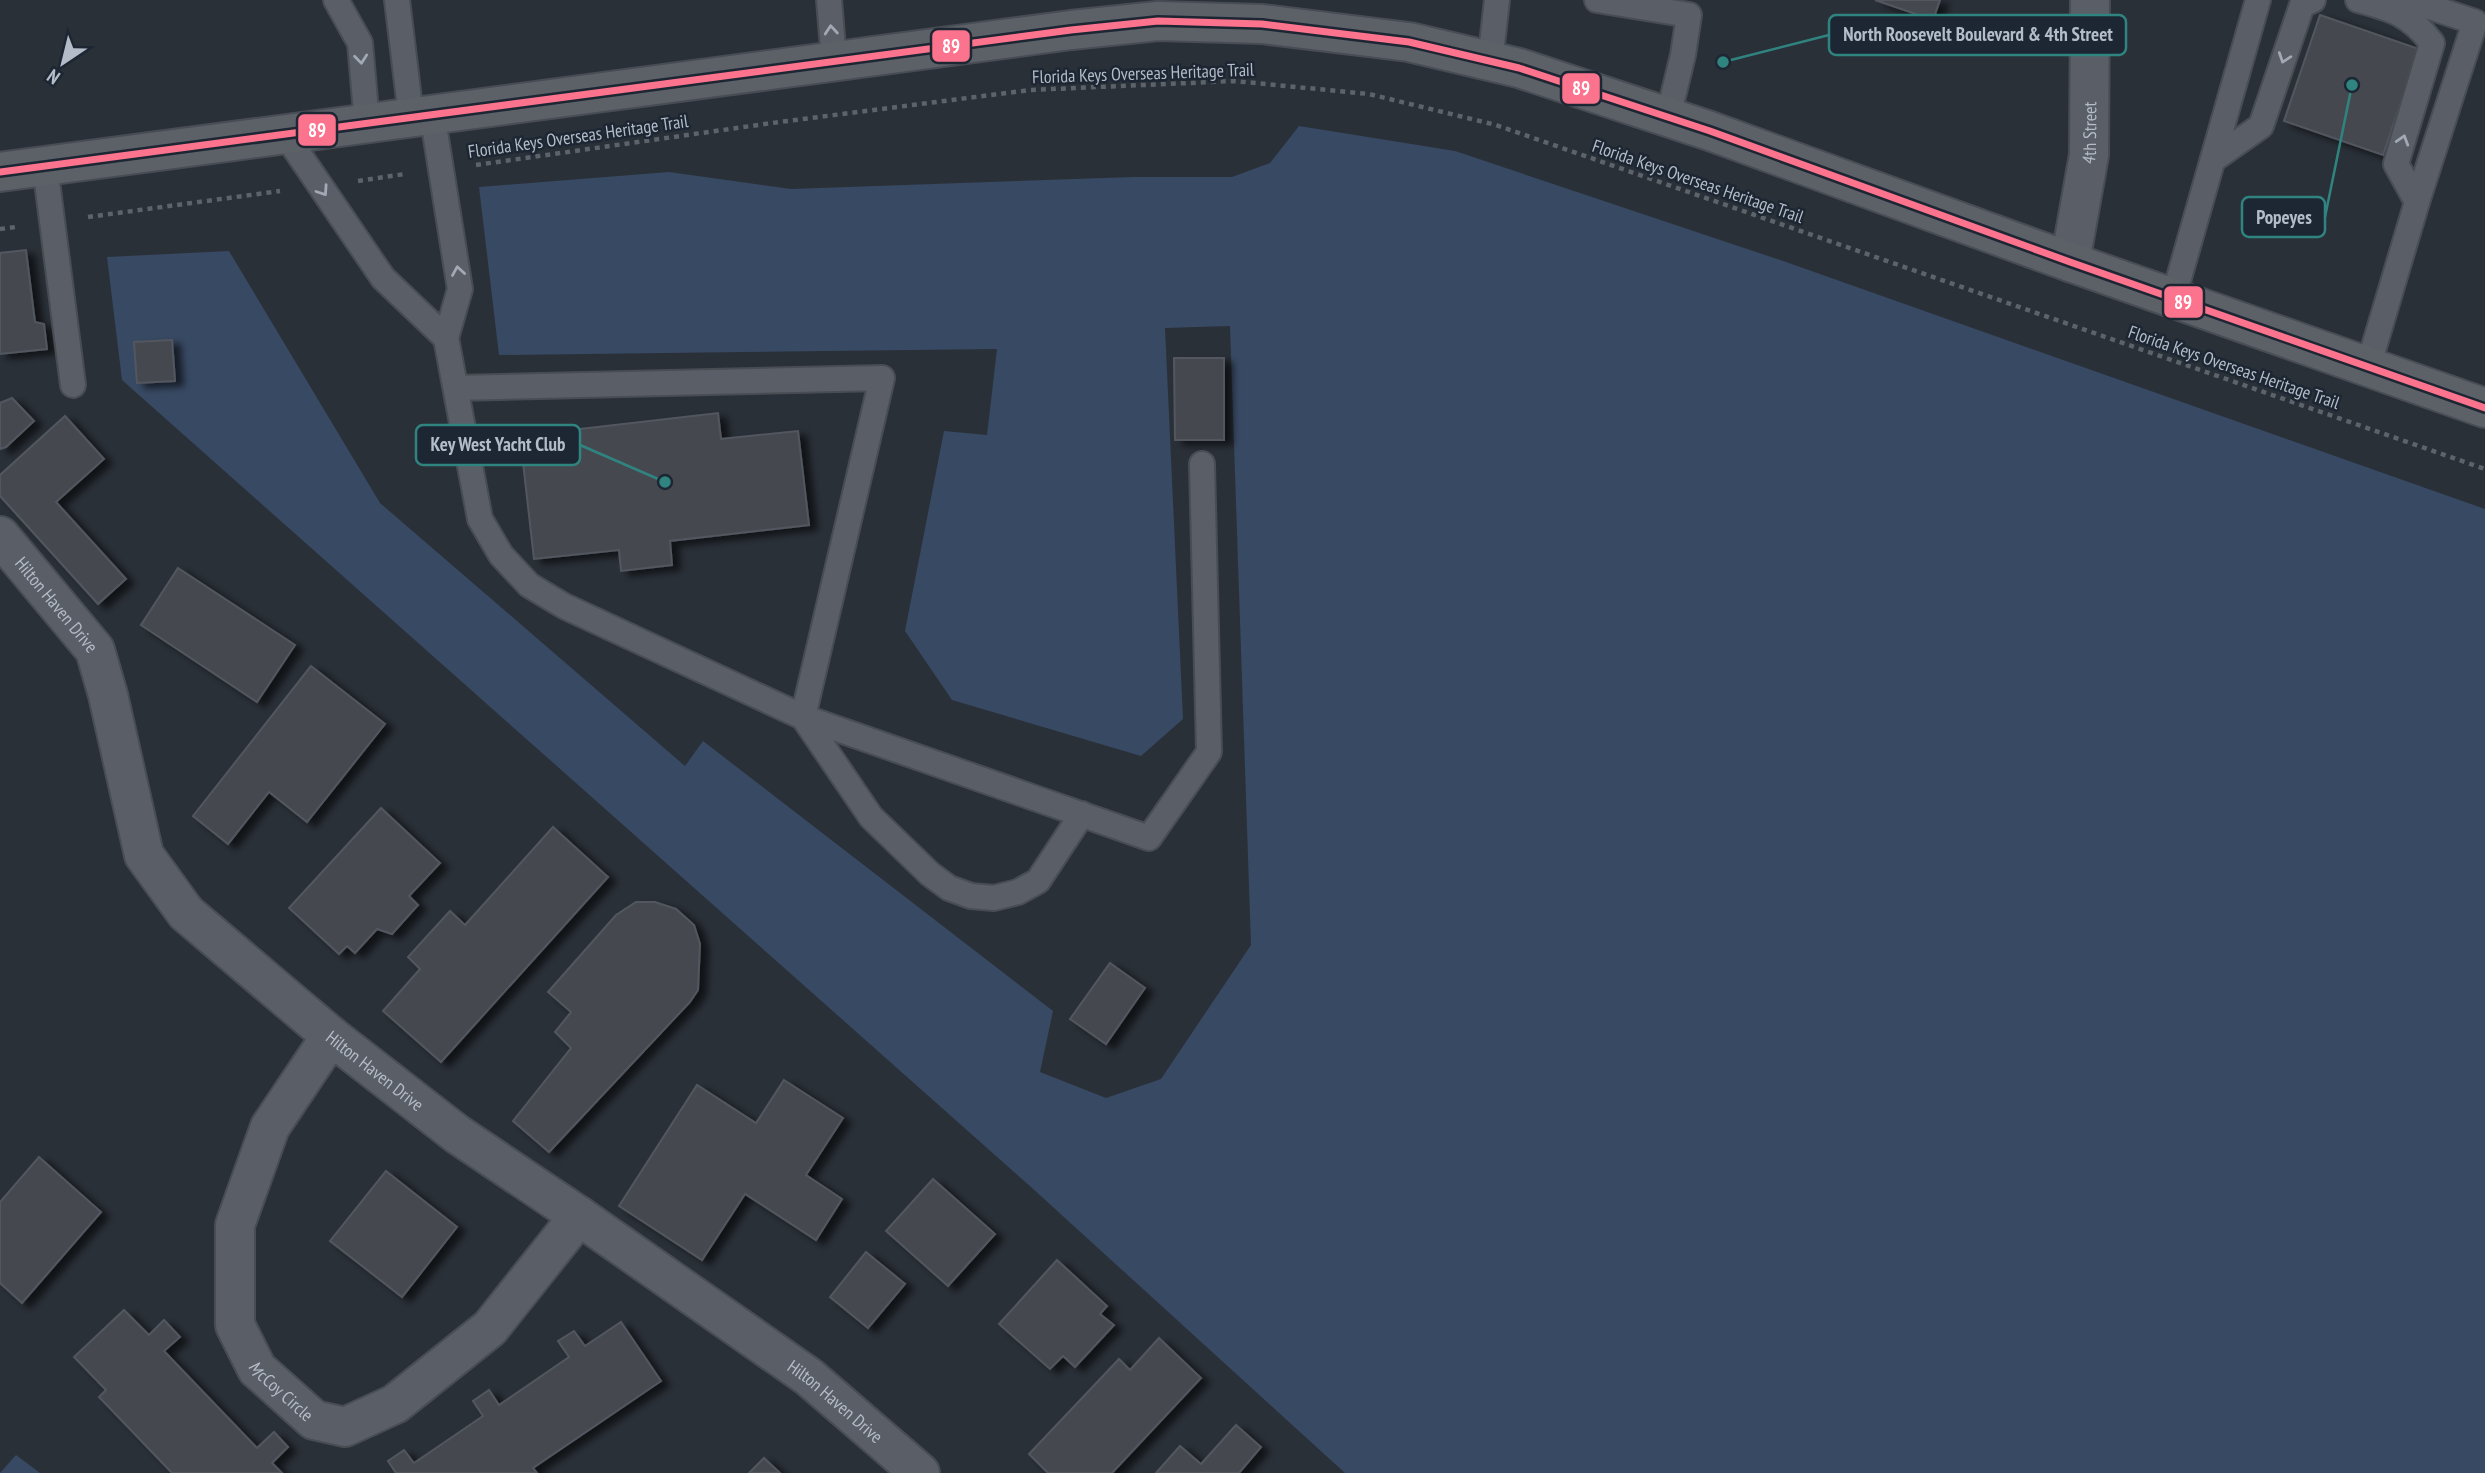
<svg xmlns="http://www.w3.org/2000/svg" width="2485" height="1473" font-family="'PT Sans Narrow',sans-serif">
<defs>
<filter id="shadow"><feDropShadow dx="8" dy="4.5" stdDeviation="3.5" flood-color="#0009"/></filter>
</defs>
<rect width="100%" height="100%" fill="#2a3038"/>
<g fill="#384963">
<path d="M1299,126l156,25 331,111 699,247v964h-1140l-314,-286 -909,-807 -15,-123 122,-6 151,252 305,263 18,-25 350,270 -13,61 66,26 55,-19 90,-134 -21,-619 -65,2 18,391 -42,37 -189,-56 -47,-69 39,-200 43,4 10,-86 -498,6 -20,-168 190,-15 122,17 342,-12h99l38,-14z"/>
<path d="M16,1455l24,18h-40z"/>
</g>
<g fill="#444950" stroke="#52575f" stroke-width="2" filter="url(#shadow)">
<path d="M1875,0h65l-7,20z"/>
<path d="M2320,15l99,34 -36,106 -99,-34z"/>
<path d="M26,250l9,72 9,2 3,25 -47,5v-101z"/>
<path d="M172,340l3,41 -38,2 -3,-41z"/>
<path d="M1174,358h50v82h-49z"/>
<path d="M12,398l22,23 -28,26 -6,2v-46z"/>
<path d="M718,413l3,26 77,-8 11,94 -139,16 2,24 -51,6 -2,-21 -85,9 -14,-123z"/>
<path d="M65,416l39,43 -48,43 70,77 -28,25 -98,-108v-21z"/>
<path d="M178,568l117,77 -38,57 -116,-77z"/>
<path d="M311,666l74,58 -78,98 -38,-30 -41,52 -35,-28z"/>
<path d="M381,808l59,55 -31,33 9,9 -26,29 -15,-5 -22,24 -8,-7 -8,8 -50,-46z"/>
<path d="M553,827l55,50 -167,185 -58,-51 37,-42 -12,-12 42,-46 15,14z"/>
<path d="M636,902h19l21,7 18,16 6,19 -2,46 -8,12 -141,150 -36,-31 58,-73 -16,-16 16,-20 -23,-20 68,-77z"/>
<path d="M1110,963l35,25 -39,56 -36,-25z"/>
<path d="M784,1080l59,38 -37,57 36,24 -26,41 -71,-46 -43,66 -83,-54 78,-121 59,38z"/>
<path d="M39,1157l62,55 -79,91 -22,-20v-81z"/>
<path d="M386,1171l71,56 -55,70 -72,-56z"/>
<path d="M933,1179l62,55 -47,52 -62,-55z"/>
<path d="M866,1252l39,32 -37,44 -38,-31z"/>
<path d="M1057,1260l50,46 -7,8 14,11 -39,42 -12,-11 -13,13 -51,-45z"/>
<path d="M124,1310l25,25 15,-15 16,17 -16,14 93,97 17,-16 14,15 -16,16 10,10h-110l-73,-76 7,-7 -32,-33z"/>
<path d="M621,1322l40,59 -128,87 4,5h-141l-8,-12 16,-11 10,13 69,-47 -10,-15 16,-11 10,15 70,-48 -11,-16 16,-10 11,15z"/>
<path d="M1159,1338l42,40 -89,95h-64l-19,-19 90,-95 11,11z"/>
<path d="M1236,1425l25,22 -22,26h-83l24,-27 21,18z"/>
<path d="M764,1458l16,15h-31z"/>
</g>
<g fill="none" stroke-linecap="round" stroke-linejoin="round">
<defs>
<g id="service">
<path d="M336,0l24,43 7,80"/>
<path d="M397,0l14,116"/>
<path d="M829,0l5,60"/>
<path d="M1597,0l92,15 -6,40 -15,62"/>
<path d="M2358,0c34,9 52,14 74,43l-36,121 21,38"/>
<path d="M1490,62l7,-62"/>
<path d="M432,113l28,176 -14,49 34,181 21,36 28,30 35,21 239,111 346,121 60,-86 -7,-288"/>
<path d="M285,134l98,144 63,60"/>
<path d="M2214,159l47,-33 41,-121 11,-5"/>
<path d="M45,166l28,219"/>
<path d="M2173,299l85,-299"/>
<path d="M2368,367l49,-165 58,-180 -66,-22"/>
<path d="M456,388l426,-10 -79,339 68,100 59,57 19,14 22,8 23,2 24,-6 20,-11 44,-67"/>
</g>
<g id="minor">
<path id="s1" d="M2070,262l19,-107 1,-155"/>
<path id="s2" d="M0,536l95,114 13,45 36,160 42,58 145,123 126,98 122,82 230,161 111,96"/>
<path id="s3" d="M331,1036l-61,91 -35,98v100l22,44 57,51 31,7 50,-23 95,-76 89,-112"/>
</g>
<path id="primary" d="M0,172l1071,-142 87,-9 104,3 147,18 110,26 191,63 360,131 415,146"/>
</defs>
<use href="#service" stroke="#484c53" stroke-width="28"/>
<use href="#minor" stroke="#484c53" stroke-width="42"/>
<use href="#primary" stroke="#484c55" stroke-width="42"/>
<g stroke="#5d636a" stroke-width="4.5" stroke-dasharray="5 5" stroke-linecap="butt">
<path d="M476,165l296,-42 258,-33 204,-9 135,13 127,31 989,344"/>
<path d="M358,181l47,-7"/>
<path d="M88,217l192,-26"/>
<path d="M0,229l16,-2"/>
</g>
<use href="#service" stroke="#5a5e66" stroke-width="24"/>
<use href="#minor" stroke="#5a5e66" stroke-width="38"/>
<use href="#primary" stroke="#5c6168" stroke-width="38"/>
<defs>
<path id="bus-1" d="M0,172l1071,-142 87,-9 104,3 147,18 110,26 191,63 360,131 415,146"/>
</defs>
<use href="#bus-1" stroke="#1d2633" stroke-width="12"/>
<use href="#bus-1" stroke="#fc738d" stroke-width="7"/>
</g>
<defs><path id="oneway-chevron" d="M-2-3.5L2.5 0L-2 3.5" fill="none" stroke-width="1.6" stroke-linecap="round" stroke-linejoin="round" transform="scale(1.75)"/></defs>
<g stroke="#a2a9b5">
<use href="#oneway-chevron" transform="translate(831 30) rotate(-95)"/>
<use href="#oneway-chevron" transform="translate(2284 58) rotate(109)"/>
<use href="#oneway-chevron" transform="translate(361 59) rotate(84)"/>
<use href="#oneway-chevron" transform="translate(2403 140) rotate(-73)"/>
<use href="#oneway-chevron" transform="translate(323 191) rotate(56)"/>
<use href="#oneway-chevron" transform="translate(458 271) rotate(-99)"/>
</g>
<g text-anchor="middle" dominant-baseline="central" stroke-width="5" stroke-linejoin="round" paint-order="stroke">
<g font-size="18" fill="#b4bcc9" stroke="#1d2633">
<text transform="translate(1143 73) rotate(-2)">Florida Keys Overseas Heritage Trail</text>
<text stroke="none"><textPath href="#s1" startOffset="131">4th Street</textPath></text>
<text transform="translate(578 136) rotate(-8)">Florida Keys Overseas Heritage Trail</text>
<text transform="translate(1698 181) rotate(19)">Florida Keys Overseas Heritage Trail</text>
<text transform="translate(2234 367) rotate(19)">Florida Keys Overseas Heritage Trail</text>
<text stroke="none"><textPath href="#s2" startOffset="89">Hilton Haven Drive</textPath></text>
<text stroke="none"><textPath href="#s2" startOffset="677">Hilton Haven Drive</textPath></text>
<text stroke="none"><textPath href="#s3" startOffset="396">McCoy Circle</textPath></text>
<text stroke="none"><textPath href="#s2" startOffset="1244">Hilton Haven Drive</textPath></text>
</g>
</g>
<path fill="none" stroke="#308480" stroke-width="2.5" d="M1723 62L1829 35M2352 85L2325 217M665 482L580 445"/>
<g fill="#308480" stroke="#1d2633" stroke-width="2.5">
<circle cx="1723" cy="62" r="7"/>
<circle cx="2352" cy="85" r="7"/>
<circle cx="665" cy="482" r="7"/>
</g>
<g fill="#1d2633" stroke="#308480" stroke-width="2.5">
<rect x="1829" y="15" width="297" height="40" rx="7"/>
<rect x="2242" y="197" width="83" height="40" rx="7"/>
<rect x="416" y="425" width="164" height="40" rx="7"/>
</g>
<g font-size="19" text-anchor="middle" font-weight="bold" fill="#b4bcc9">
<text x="1978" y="41">North Roosevelt Boulevard &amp; 4th Street</text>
<text x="2284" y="224">Popeyes</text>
<text x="498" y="451">Key West Yacht Club</text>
</g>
<g stroke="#1d2633" stroke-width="2.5">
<rect x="931" y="29" width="40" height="34" rx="7" fill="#fc738d"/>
<rect x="1561" y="72" width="40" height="33" rx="7" fill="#fc738d"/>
<rect x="297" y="113" width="40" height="34" rx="7" fill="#fc738d"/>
<rect x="2163" y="285" width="41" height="34" rx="7" fill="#fc738d"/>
</g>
<g font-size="19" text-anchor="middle" font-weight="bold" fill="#fff">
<text x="951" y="53">89</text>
<text x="1581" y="95">89</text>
<text x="317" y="137">89</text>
<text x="2183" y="309">89</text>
</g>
<g transform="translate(63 63) rotate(215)" stroke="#1d2633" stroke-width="5" paint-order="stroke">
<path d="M0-5L12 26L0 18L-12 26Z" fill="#b4bcc9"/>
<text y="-10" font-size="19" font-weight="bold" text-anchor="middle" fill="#b4bcc9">N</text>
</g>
</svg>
